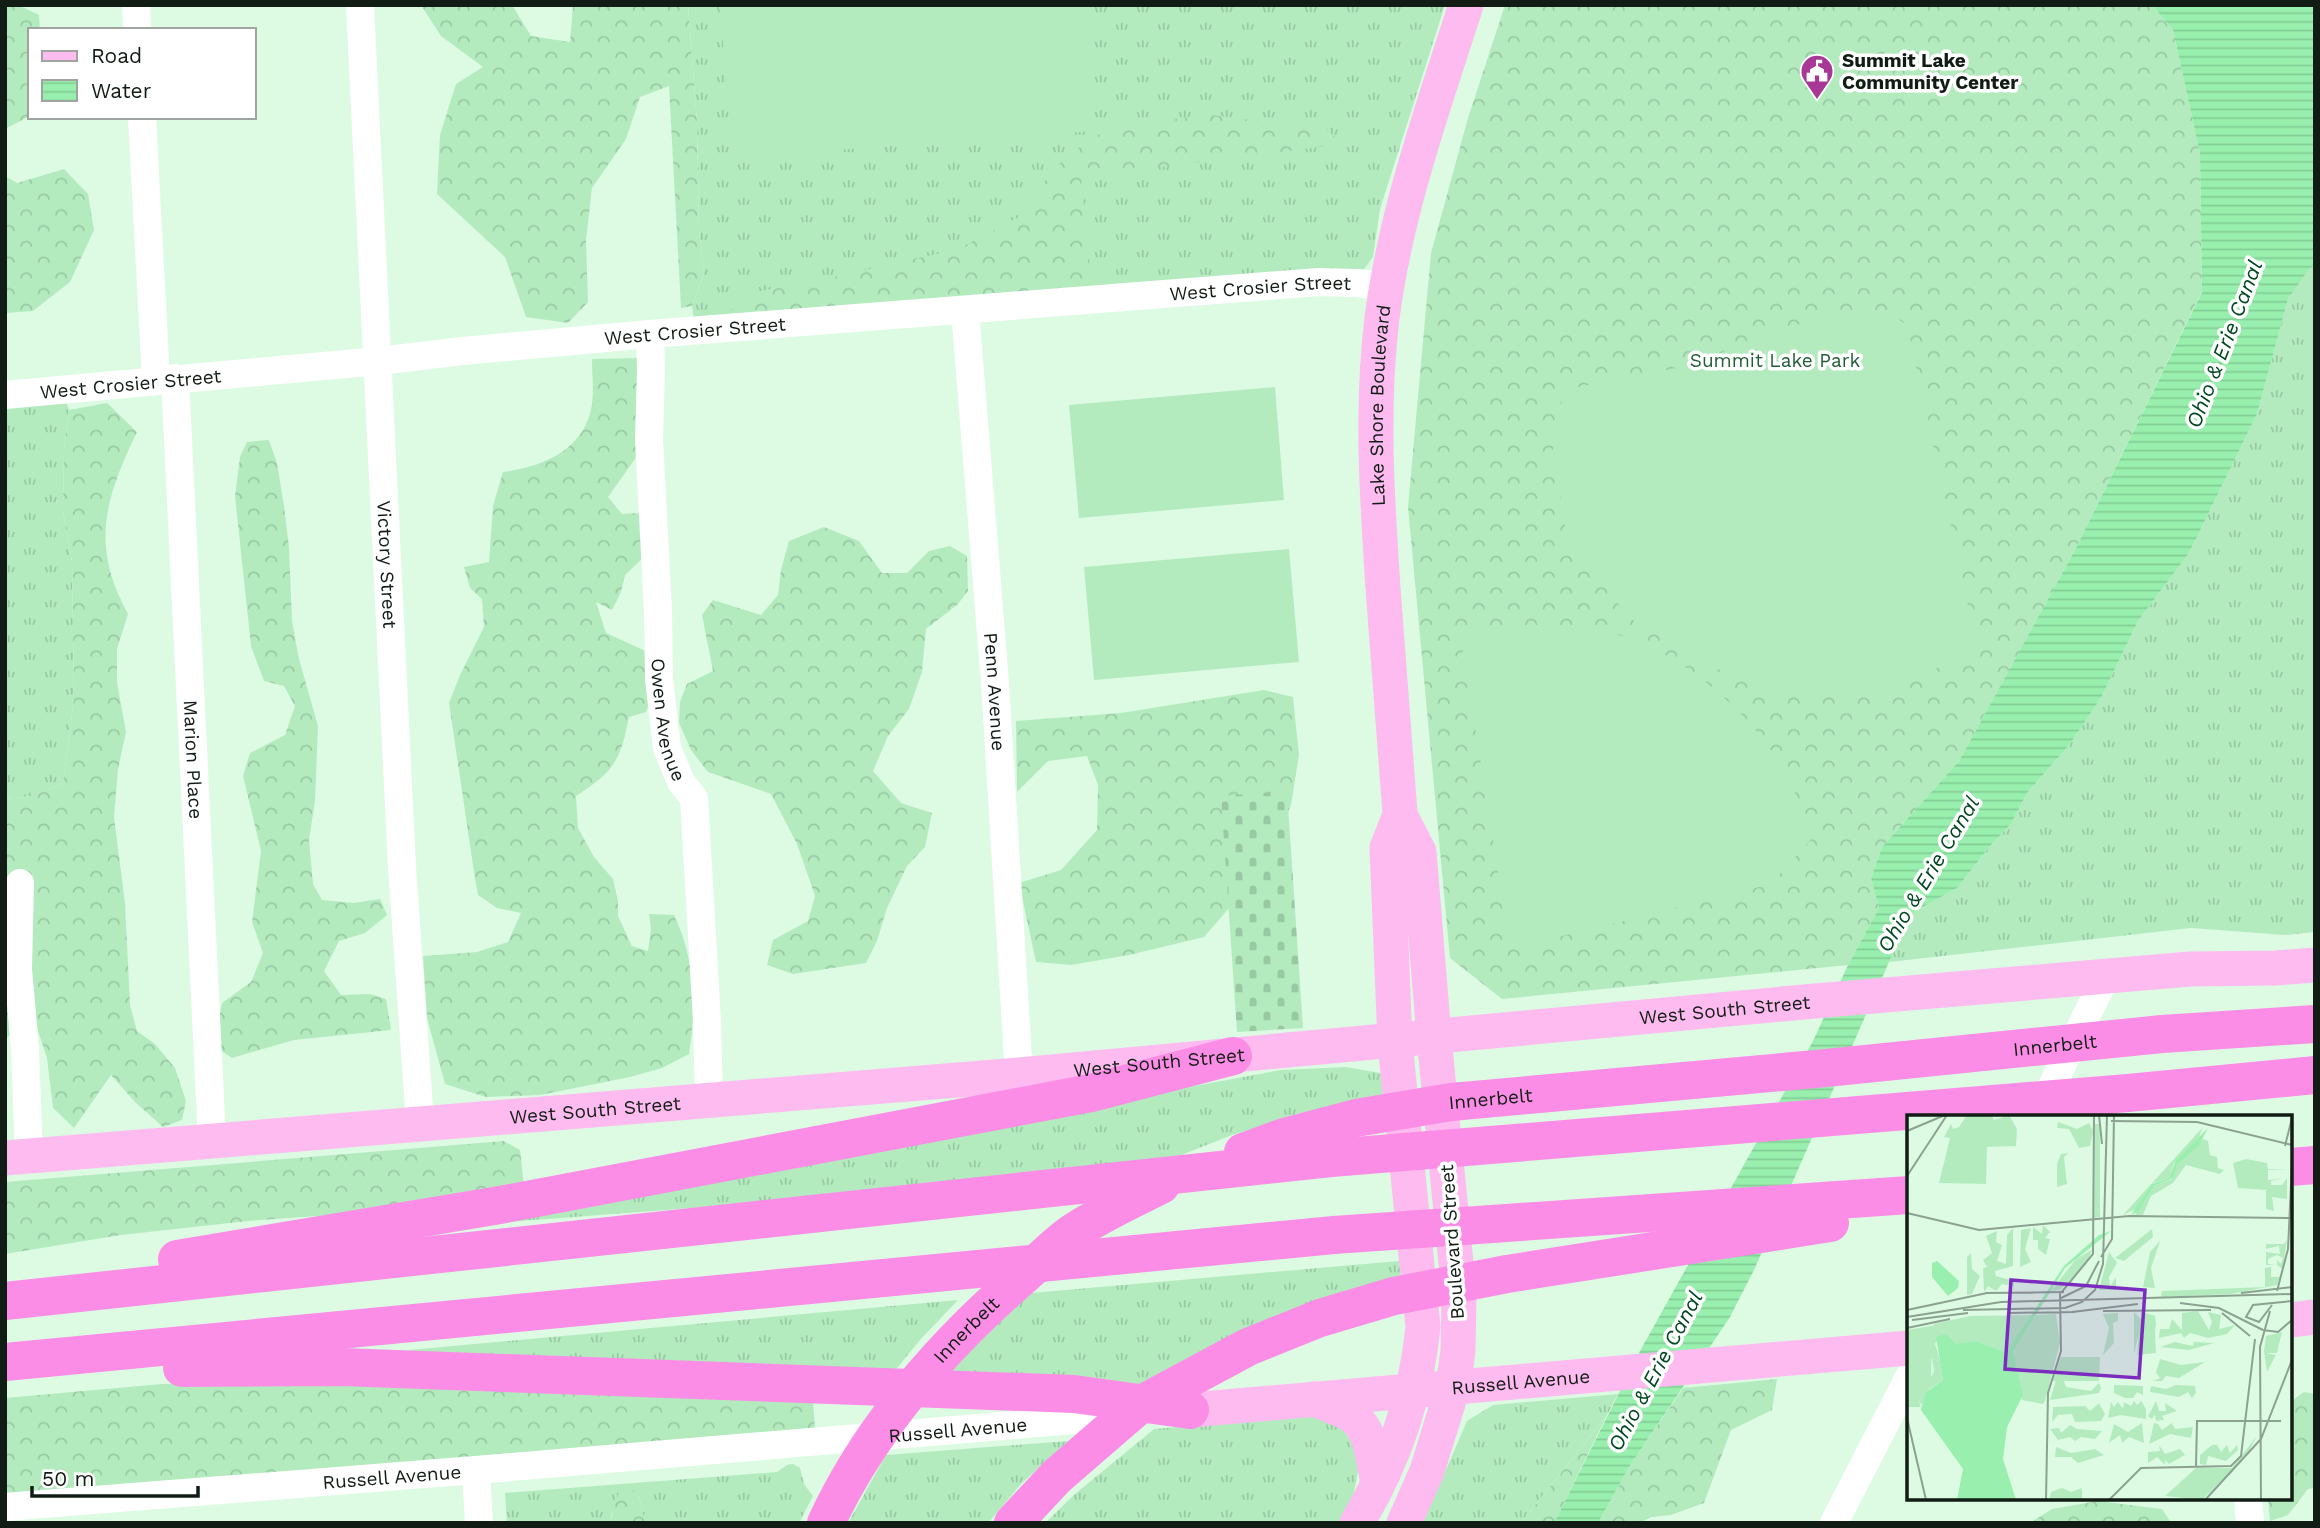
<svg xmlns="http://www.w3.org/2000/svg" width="2320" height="1528" font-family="'Work Sans',sans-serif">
<defs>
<pattern id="grass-tufts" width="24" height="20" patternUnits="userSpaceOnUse" patternTransform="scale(1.75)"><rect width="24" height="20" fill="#b3ebbf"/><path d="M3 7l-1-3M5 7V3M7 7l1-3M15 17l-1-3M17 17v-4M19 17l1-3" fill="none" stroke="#99c9a3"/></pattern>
<pattern id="forest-crowns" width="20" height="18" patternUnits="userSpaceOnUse" patternTransform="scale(1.75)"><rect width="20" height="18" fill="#b3ebbf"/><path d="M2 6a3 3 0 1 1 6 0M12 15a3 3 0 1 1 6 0" fill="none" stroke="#99c9a3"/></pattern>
<pattern id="cemetery-stones" width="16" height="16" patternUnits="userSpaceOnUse" patternTransform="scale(1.75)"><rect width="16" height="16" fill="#b3ebbf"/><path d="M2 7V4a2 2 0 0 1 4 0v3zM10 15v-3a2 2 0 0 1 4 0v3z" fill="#99c9a3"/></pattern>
<pattern id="water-rules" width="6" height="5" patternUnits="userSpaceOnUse" patternTransform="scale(1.75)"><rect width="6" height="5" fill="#99f0ae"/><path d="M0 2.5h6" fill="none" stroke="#83cd95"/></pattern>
</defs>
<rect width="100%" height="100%" fill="#ddfbe3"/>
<g fill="url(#grass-tufts)">
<path d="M688,5h757l-65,204 -7,48 -9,12 -670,51 -2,-14 12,-32 -5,-44 -2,-108z"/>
<path d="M2315,265v667l-30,3 -94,-7 -302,34 25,-50 43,-24 33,-42 21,-22 16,-31 43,-49 32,-48 36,-75 51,-68 68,-139 31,-115 21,-31z"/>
<path d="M65,398l4,12 -5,41 -1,60 9,51 2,137 -11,84 -31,13 -27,3v-395z"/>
<path d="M1346,1067l40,7 10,17 -100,24 -64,20 -76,30 -464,43 -277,21 866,-159z"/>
<path d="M1399,1261l2,16 -267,113 -191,-9 22,-26 66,-62z"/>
<path d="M958,1300l-38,40 -31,38 -480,-17v-11z"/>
<path d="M1618,1394l-11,21 -86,108h-98l44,-102 26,-16z"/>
<path d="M1318,1415l17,3 26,38 -9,46 -13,21h-294l30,-29 79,-65z"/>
<path d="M1068,1441l-47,43 -33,39h-140l38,-68z"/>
<path d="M793,1464l7,4 4,16 9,12 -14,27h-154l-6,-27 -27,17 -2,10h-103l-2,-30 272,-21 10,-7z"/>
</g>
<g fill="url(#forest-crowns)">
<path d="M5,5h13l21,10 1,15h-10v86l-25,13z"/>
<path d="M421,5h91l19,31 39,6 3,-37h115l9,117 2,108 5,44 -12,32 -11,2 -12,-222 -29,11 -14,42 -34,49 -6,52 2,62 -20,21 -42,-6 -21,-60 -68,-63 3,-59 16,-51 27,-17 -42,-31z"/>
<path d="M1505,5h647l21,25 27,124 2,137 -126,257 -117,213 -77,86 -11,31 8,30 -31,57 -346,34 -52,-41 -42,-451 23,-254 37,-135z"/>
<path d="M1211,115l115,14 17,15 -262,33 10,100 -7,14 -367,28 39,-27 87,-17 115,-26 63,-33 33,-48 38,-31 36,-13z"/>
<path d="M64,169l24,25 6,36 -24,52 -37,29 -28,2v-137l12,7z"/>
<path d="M640,358v81l-5,20 -27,38 14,17 16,-1 10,12 -5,33 -18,17 -4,17 -9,18 -16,-8 10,31 44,20 3,39 -7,20 -17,5c-9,44 -14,54 -53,79l2,32 16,29 19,22 5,22v15l14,30 16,5 3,-22 -2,-15 25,1c21,44 23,91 15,139l-27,14 -32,9 -90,18 -54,2 -41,-13 -18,-66 -4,-62 54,-4 31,-10 13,-29 -24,-5 -19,-13 -3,-16 -26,-176 11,-28 24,-48 -2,-28 -12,-11 -6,-21 25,-5 4,-56 10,-34c40,-5 83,-23 89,-68 2,-15 0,-31 0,-45z"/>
<path d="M107,403l30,29c-32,67 -47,113 -9,182l-11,35v33l9,50 -8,37 -4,48 11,86 5,102 7,26 18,13 20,24 11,33 -4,19 -19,7 -28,-25 -24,-27 -37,53 -21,-20 -6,-50 -12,-36 -30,16v-239l27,-3 31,-13 11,-84 -2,-137 -9,-51 1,-60 5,-41z"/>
<path d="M269,440l8,23 7,43 5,41 3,74 7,38 19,67 -3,75 -6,39 4,44 9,16 32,3 26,-4 7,16 -22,18 -26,8 -15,30 17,24 29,-1 16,5 5,31 -97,10 -62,18 -12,-8 -3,-22 5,-25 29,-21 12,-29 -11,-31 9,-71 -18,-75 7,-23 35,-18 10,-29 -11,-20 -20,-5 -13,-35 -16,-150 5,-39 7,-15z"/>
<path d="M824,527l35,14 23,32h25l22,-22 21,-5 17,10 1,35 -11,14 -31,24 -4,43 -13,37 -21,27 -15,35 28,32 31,10 -7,34 -18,19 -20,42 -10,33 -11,22 -73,11 -26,-9 6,-25 35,-19 7,-25 -18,-52 -26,-50 -63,-22 -17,-22 -12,-27 1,-21 7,-18 26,-13 -11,-56 11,-15 48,15 17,-20 3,-25 8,-29z"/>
<path d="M1264,690l29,7 6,58 -8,50 -23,58 -64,74 -75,18 -58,10 -35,-3 -17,-79 42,-13 36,-40 1,-45 -11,-29 -39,5 -31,31 -1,-71 105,-8z"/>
<path d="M504,1141l16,9 4,37 -93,21 -183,13 -127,14 -116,19v-72z"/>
<path d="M1777,1379l-5,31 -41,20 -27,73 -33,12 -20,2 -11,6h-42l31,-56 54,-79z"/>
<path d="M211,1383l189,2 413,17 2,26 -810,68v-98l157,-14z"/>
<path d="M2304,1392l11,2v94l-7,1 -20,26 -18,6 -2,-23h22v-96z"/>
<path d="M1607,1415l-53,108h-33z"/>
<path d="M630,1486l9,10 6,27h-35l8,-29z"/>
<path d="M2098,1501l64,8 8,12 -1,2h-139l22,-14z"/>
</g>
<path fill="url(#cemetery-stones)" d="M1287,791l16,237 -66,4 -16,-236z"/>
<g fill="#b3ebbf">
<path d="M720,5h364l9,126 -361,27z"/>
<path d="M1882,309l25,16 70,322 -84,44 -86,6 -50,-10 -63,-29 -63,-39 -50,-61 -15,-26 -13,-82 10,-60 134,-26 77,-35z"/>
<path d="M1275,387l9,113 -205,18 -10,-113z"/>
<path d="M1289,549l10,113 -205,18 -10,-113z"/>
<path d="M1554,625c21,3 43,5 64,10 65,17 139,83 170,142 9,19 16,41 24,61l-41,46 -249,62 -13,-7 -49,-306 49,-7z"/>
</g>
<path fill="url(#water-rules)" d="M2152,5h163v260l-6,4 -21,30 -31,115 -68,139 -51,68 -36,75 -32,48 -43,49 -16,31 -21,22 -33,42 -43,24 -25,50 -135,308 -24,47 -101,150 -31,56h-44l86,-172 173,-310 35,-76 31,-57 -8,-30 11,-31 77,-86 117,-213 126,-256 -2,-138 -27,-124z"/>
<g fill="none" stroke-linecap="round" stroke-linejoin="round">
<g stroke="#fff" stroke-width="28">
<path d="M136,5l1,25"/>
<path id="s1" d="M360,5l42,862 18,256"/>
<path d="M142,117l14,263"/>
<path id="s2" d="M965,310l30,373 24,392"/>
<path id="s3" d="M650,334l1,36 -2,69 9,172 1,68 8,69 14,34 13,16 13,223 2,79"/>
<path id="s4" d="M175,378l37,762"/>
<path id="s5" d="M5,395l374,-34 83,-10 188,-17 669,-52 38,1 30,4"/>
<path d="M20,883l-2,86 7,80 4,107"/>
<path d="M2038,1114l67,-136"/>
<path d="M476,1470l3,53"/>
<path d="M2248,1498l2,25"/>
<path id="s6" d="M5,1507l471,-37 657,-55"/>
<path d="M1834,1523l75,-146"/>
</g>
<g stroke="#fdbbf0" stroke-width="35">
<path id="s7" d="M5,1158l1014,-83 785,-73 386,-33 85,-1 40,-3"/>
<path d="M2290,1320l25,-3"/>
<path d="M1314,1399c12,5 29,10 40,18 18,15 19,44 24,66"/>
<path id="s8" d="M1190,1410l719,-62"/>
<path d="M1357,1523c36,-60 59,-126 66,-196l-28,-285 -8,-194 13,-33"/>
<path id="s9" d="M1404,1523l23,-52 26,-84 5,-36 1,-57 -25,-257 -15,-185 -19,-37c-5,-76 -11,-152 -17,-227 -6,-91 -12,-180 -1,-270 14,-108 51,-210 84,-313"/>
</g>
<g stroke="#fc8de6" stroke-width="38">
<path id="s10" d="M1243,1152l41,-15 72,-19 95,-16 365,-33 346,-35 153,-10"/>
<path d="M2290,1167l25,-2"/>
<path d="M177,1259l323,-54 591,-112 142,-37"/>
<path d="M5,1301l1326,-143 797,-65 187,-18"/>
<path d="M5,1362l1329,-127 575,-40"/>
<path d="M182,1368l160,-1 732,27 116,16"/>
<path id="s11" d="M826,1523c45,-97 118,-179 198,-248 16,-14 31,-30 48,-42 28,-19 59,-33 89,-48"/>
<path d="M1013,1523l44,-47 81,-70 110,-59 72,-29 74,-22 113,-22 323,-51"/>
</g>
</g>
<defs>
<symbol id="civic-pin" viewBox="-11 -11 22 30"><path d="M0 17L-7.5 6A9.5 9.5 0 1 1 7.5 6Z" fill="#a73895" stroke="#fff"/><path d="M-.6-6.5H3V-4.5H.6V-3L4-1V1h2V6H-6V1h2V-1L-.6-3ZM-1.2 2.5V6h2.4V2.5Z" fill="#fff"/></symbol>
</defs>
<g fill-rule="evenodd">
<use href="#civic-pin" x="1798" y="52" width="38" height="52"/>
</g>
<g text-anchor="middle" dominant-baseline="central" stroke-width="7" stroke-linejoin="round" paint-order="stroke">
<g font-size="19" font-weight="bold" fill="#111c14" stroke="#fff" text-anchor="start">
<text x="1842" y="60">Summit Lake<tspan x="1842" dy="22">Community Center</tspan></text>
</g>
<g font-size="19" fill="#111c14" stroke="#fff">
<text stroke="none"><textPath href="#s5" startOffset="1260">West Crosier Street</textPath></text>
<text stroke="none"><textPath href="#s5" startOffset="693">West Crosier Street</textPath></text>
<text stroke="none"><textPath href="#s5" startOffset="126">West Crosier Street</textPath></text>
<text stroke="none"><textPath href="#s9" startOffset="1134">Lake Shore Boulevard</textPath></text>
<text stroke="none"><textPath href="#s1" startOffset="560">Victory Street</textPath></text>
<text stroke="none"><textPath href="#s2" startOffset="383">Penn Avenue</textPath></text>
<text stroke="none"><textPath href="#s3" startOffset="387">Owen Avenue</textPath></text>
<text stroke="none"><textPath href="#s4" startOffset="382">Marion Place</textPath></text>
<text stroke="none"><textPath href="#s7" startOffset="1726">West South Street</textPath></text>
<text stroke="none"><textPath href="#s10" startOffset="821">Innerbelt</textPath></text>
<text stroke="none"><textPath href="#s7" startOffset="1158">West South Street</textPath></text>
<text stroke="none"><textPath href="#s10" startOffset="254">Innerbelt</textPath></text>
<text stroke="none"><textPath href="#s7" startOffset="592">West South Street</textPath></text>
<text transform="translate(1452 1242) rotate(-94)">Boulevard Street</text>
<text stroke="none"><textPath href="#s11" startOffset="240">Innerbelt</textPath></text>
<text stroke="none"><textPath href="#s8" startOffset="332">Russell Avenue</textPath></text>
<text stroke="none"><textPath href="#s6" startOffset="956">Russell Avenue</textPath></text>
<text stroke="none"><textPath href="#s6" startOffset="388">Russell Avenue</textPath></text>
</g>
<g font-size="19" fill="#225e35" stroke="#fff">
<text x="1775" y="360">Summit Lake Park</text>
</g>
<g font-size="21" font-style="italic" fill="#01471f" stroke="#fff">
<text transform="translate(2224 344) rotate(-69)">Ohio &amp; Erie Canal</text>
<text transform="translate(1928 874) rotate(-59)">Ohio &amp; Erie Canal</text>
<text transform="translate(1655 1371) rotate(-62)">Ohio &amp; Erie Canal</text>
</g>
</g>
<g transform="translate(1907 1115)">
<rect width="385" height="385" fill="#ddfbe3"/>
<path d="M188,9h5v93l-6,1zM339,44l21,4 1,6 21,1h-21v10l14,-1 -11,2v4h11l5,-7v21l-15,-2 2,14 -8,-2v-19l-28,-2 -5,-25zM380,125l-4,27 -6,18 -46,9 -70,3 1,-6 103,-4v-19l6,-1v10h8l4,-8 -6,-4v-5l4,4 2,-6 -6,-3 -9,4v5l8,1h-10v-13l14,2 -1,-8 -13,3v-5h18zM185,135l-6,14 -26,26 -9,1 25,-32zM202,137l8,11 -8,14 1,10 6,-10v13h-17zM127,200l-29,39 -30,-13 -19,3 -12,-10 -9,9 5,18 -8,-2 -3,-11 5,-24 36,-8zM243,216l5,2 1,20 -19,2 2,-23zM375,217l-5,21h-11l10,2 -9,17 -3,-21 2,-15zM154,242h39l-1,24h-47zM349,322l-8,17 -46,46 -37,-4 31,-28h36z" fill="#b3ebbf"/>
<path d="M60,0h25l2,5 15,-5 8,14 -1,17 -29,1 -1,37 -47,-1 11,-45 -6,-1 7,-13 2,5 6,-2zM151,7l19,7 12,-6 4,8 -3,15 -11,2 -10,-19 -12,-1zM296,12l-5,12 -24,24 -5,15 -16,5 -17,26 -13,6zM296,24l5,2 2,14 7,2 1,11 6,2 -4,4 -34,-9 -13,18 -22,13 -8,19h-8l19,-29 18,-7 5,-14zM162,38l-5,4 3,27 -10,3v-23l4,-10zM136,110l7,7 -5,6 5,1 -4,16 -8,-6v-9h-5v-13l9,7zM106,113v38l-18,5 1,5 18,5v5l-12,-2 -6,7 -8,-5 -4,6 -1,-24 4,-1 -4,-7 9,-7 -6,-17 11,-5 -1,11 6,3 -5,16 9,3 1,-29zM124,113l-6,21 6,13 -11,5 1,-37zM245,114l1,8 -29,24 -9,-3zM253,126l-9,27 4,20 -12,-1 7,-35zM64,138l1,16 8,7 -8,18 -5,1v-38zM291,196l11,19 3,-8 -4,-10 13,3 -2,14 16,-4 -8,9 -19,4 -18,-5 -6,5 -3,-5 -22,5 1,-9h9l3,-10 10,11v-17zM227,197l7,7 5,-6 9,3 1,7 -1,10h-16l-5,21zM211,198v8l-5,2 1,20 -11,12 6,-27 -6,-14zM149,199l4,29 -15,58 -2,3 -21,-4 -9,-48 23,-37zM48,207l7,11 19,-7v11l8,3 -6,5 -8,-4 -19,3 -10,-10 -14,3 -1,42 -12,23 2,5h-13l-1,-77zM268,227l18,4 1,-4 20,1 -25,7 -29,-3zM253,244l21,6 24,-3 -26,16 -13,-2 -4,5h-9l7,-3 -4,-5zM149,265l8,1 2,6 25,4 8,-8 2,5 -2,5 -49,7zM207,270l29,1v9l-6,-3 -4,6h-8l-11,-5zM269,270l19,1 1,7 -4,5 -4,-6 -9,5 -29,-5 1,-6 15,3zM227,286l3,4 4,-4 5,8v10l-25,-4 -13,3 3,-16 3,5 4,-5 5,7 1,-7 7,4zM249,286l3,10h7l-1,-8 12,8 -15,5 2,4 -8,1 -1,-6 -3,4 -4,-3zM192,288l6,11 -4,7 -26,1 -3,-8 -14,1 -6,7 1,-15 32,-1 5,5zM235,308l2,20 -15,-6 -7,6 -2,-8 -11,8 5,-19 14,8zM247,308l4,1 4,6 10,-7 3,6 18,-2 -2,11 -21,-4 -21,10zM163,310l7,4 25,2 -7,8 -14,-2 -6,4 -5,-4 -12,3 -8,-11 9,-1 2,5zM252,330l6,9 15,-5 5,6 -16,9 -4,-4v5l-8,-8 -9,6v-11l12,-1zM305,330h5l4,7 6,-7 3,8 7,-8 1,5 -12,11 -18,-5 -2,9 -6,-1v-9zM149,332l15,6 24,-4 9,6 -26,8 -7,-6h-16zM155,373l9,4 11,-4v12h-33l2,-8z" fill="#b3ebbf"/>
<path d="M25,244l8,2 3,19 -14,9 -7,16 -3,-3 15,-31z" fill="#b3ebbf"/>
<path d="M148,203l2,18 -11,-1 4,14 -19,4 -4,-20 16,-1 -6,-10zM171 257a9 9 0 1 1 18 0a9 9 0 1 1-18 0Z" fill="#b3ebbf"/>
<path d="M301,13l-9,17 -22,20 -4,13 -19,8 -16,26 -7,3 21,-31 17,-6 7,-18zM204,116l-46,37 -52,84 10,43 -16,32 -4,32 13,41h-59l6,-31 -42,-59 5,-18 17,-12 -7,-43 10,-3 10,10 19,-3 31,12 58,-87 35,-31zM30,146l22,20 -1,7 -10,8 -16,-19v-14z" fill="#99f0ae"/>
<path fill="none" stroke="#8ba290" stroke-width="2" d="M192,0l3,29M204,6l86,1 95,23M0,16l38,-16M378,31l7,-28M0,61l40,-61M0,98l72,17 150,-14 163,2M194,142l11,-18 2,-124M370,176l11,-42 4,-86M334,178l51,-6M154,183l25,-12 13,-25M273,188l39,5 44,22M365,190l-13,17 -13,-5 7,-12 39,-4M0,195l80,-17 77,-1M56,195l102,-2 17,-6 13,-12 8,-26 4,-149M196,196l108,-1M165,197l66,-8M102,198l66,-1M315,198l28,23M0,202l94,-15 291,-8M5,205l56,-7M0,213l43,-9M356,215l15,2 14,-12M0,303l19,82M289,351l1,-45h84M139,385l2,-107 13,-42 -1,-57 33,-40 1,-139M202,385l32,-32 90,-2 10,-10 14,-117M298,385l56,-61 31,-79M354,385l-1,-153 10,-36"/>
<path fill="#7b2cbf" fill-opacity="0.15" stroke="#7b2cbf" stroke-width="3.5" d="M104,165l134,10 -6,88 -134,-9z"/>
<rect width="385" height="385" fill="none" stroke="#111c14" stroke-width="3.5"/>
</g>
<rect width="2320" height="1528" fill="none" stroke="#111c14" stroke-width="14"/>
<rect x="28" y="28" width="228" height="91" fill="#ffffff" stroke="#a0a4a1" stroke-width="2"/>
<rect x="42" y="51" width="35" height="10" fill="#fdbbf0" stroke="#a0a4a1" stroke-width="2"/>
<text x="91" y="63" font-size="21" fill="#111c14">Road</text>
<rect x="42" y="80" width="35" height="21" fill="url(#water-rules)" stroke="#a0a4a1" stroke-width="2"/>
<text x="91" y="98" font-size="21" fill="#111c14">Water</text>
<path d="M32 1486v10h166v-10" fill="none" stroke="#111c14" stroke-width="3.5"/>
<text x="42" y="1486" font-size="21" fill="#111c14" stroke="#ffffff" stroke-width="5" paint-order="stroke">50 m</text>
</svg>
